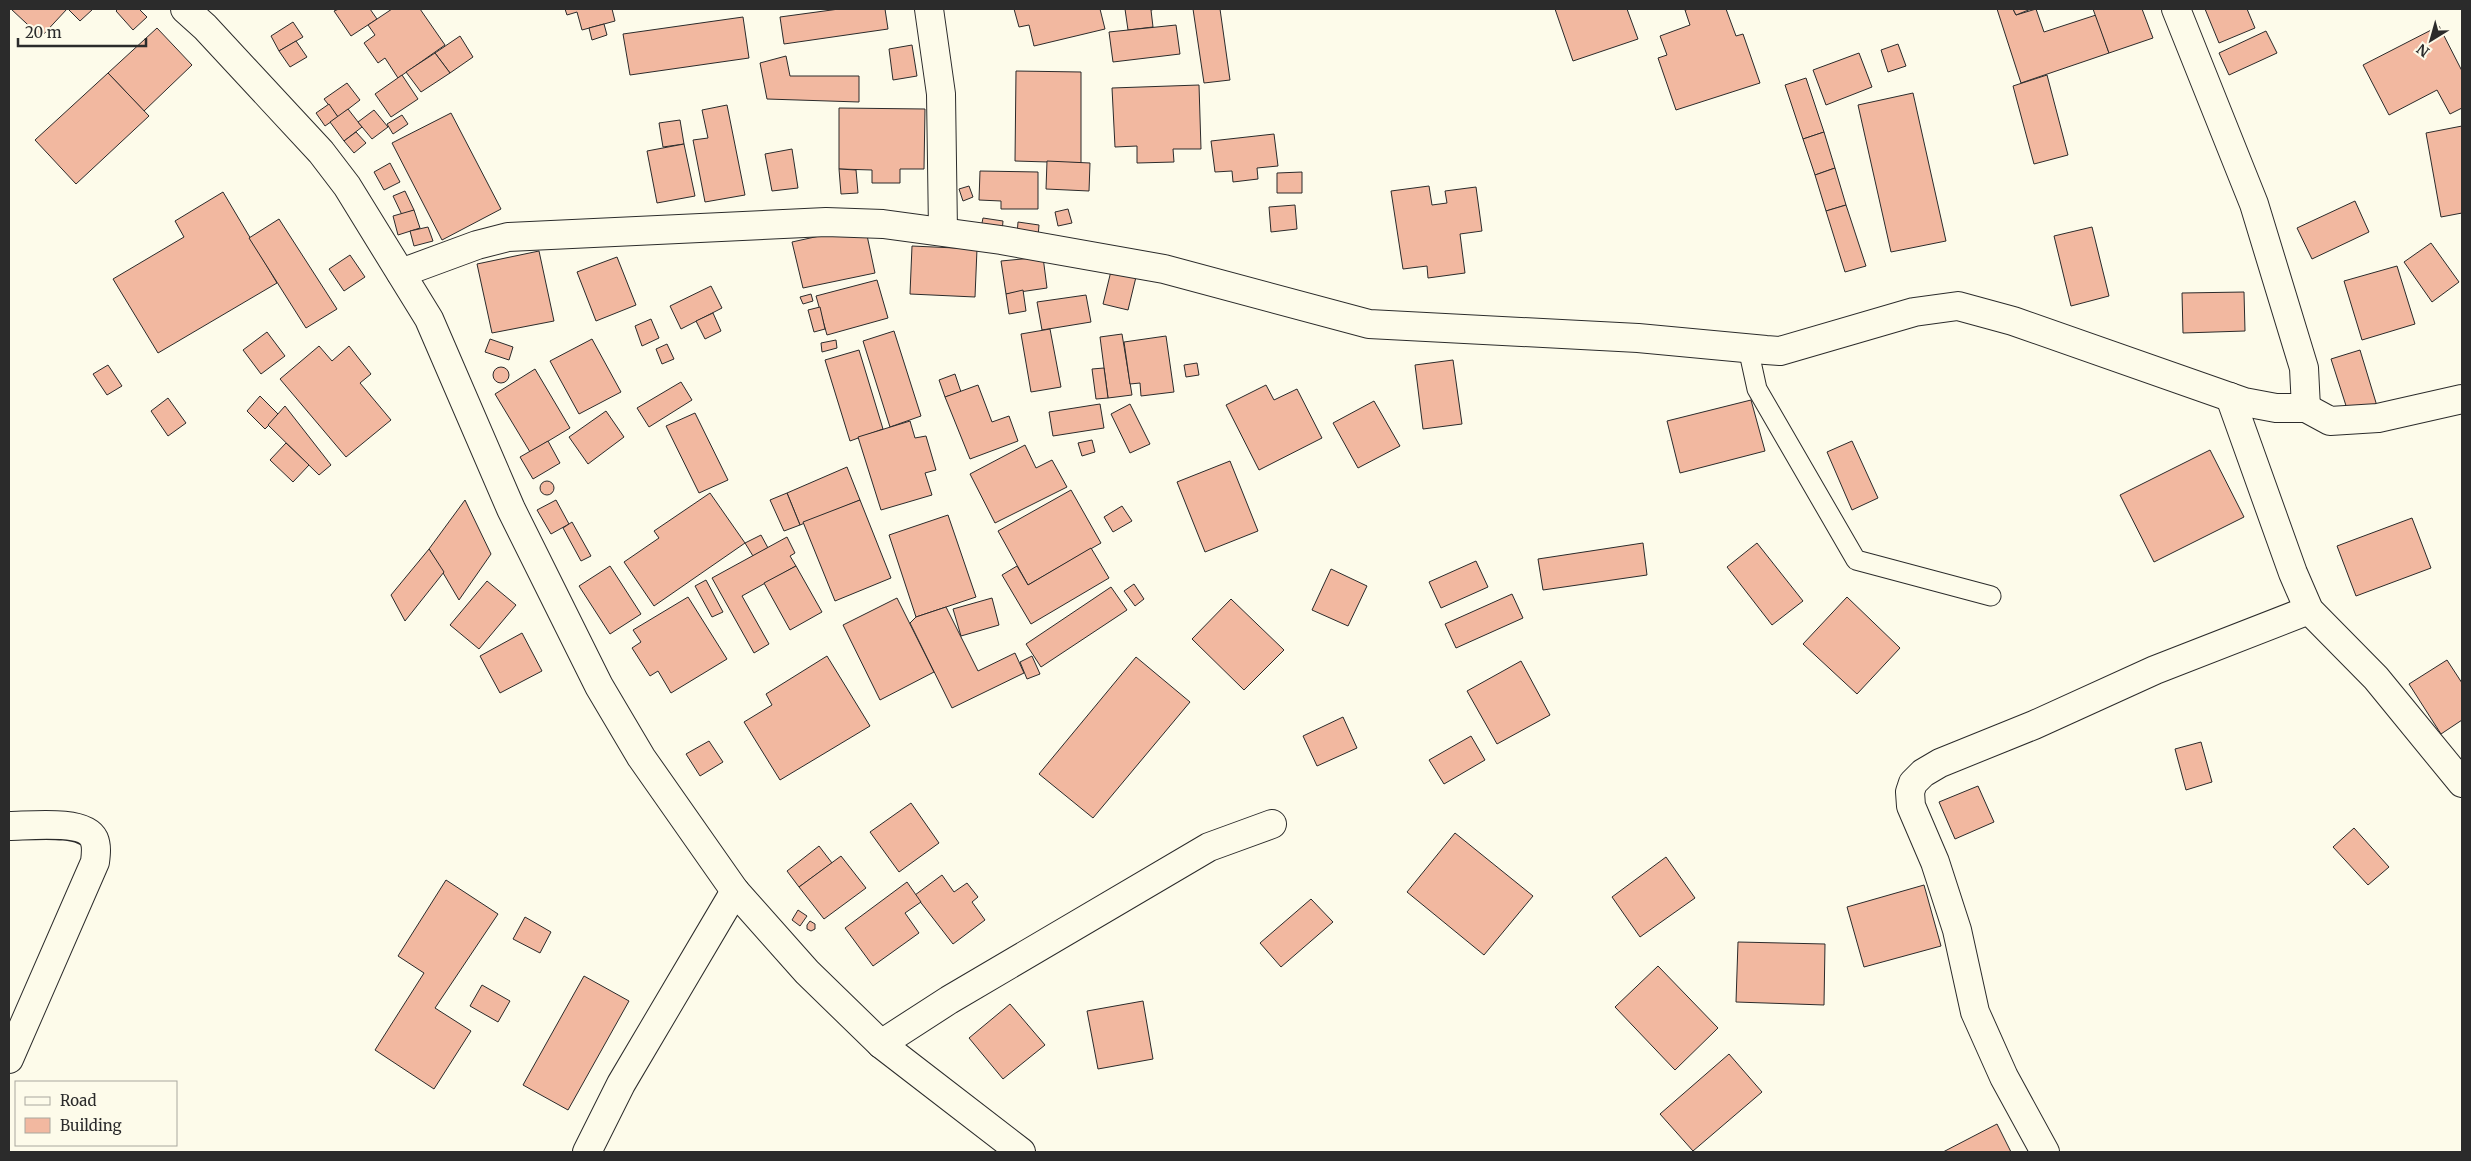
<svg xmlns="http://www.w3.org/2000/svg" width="2471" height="1161" font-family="Merriweather,serif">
<rect width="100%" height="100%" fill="#fdfbea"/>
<g fill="#f2b8a0" stroke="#2b2b2b">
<path d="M11,9h56l-26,28z"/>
<path d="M68,9h25l-13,12z"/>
<path d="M118,9h21l8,8 -14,13 -17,-19z"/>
<path d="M339,9h31l7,10 -26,17 -17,-25z"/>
<path d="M392,9h28l25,36 -47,33 -13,-20 -7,5 -14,-20 11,-8 -7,-10z"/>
<path d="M565,9h47l3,12 -33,9 -5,-18 -10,3z"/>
<path d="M839,9h46l3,20 -104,15 -4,-27z"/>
<path d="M1014,9h86l5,20 -71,17 -5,-21 -10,2z"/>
<path d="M1125,9h31l-5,1 2,17 -25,3z"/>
<path d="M1193,9h27l10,71 -26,3z"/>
<path d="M1555,9h72l11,30 -65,22z"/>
<path d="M1690,9h36l10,27 7,-2 17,49 -84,27 -18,-52 9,-3 -7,-19 30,-11 -5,-15z"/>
<path d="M1997,9h16l3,6 20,-6 8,23 52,-17 13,38 -88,30z"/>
<path d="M2013,9h18l-15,6z"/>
<path d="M2093,9h49l11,29 -44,15z"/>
<path d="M2205,9h42l8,19 -36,15z"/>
<path d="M743,17l6,41 -119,17 -7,-41z"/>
<path d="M293,22l10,15 -24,14 -8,-15z"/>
<path d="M604,24l3,11 -15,5 -3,-12z"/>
<path d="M1176,25l4,29 -67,8 -4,-30z"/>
<path d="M2439,26l23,45v37l-12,6 -13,-24 -48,25 -26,-50z"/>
<path d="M157,28l35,37 -48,46 -36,-38z"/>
<path d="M2266,31l11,22 -48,22 -10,-22z"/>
<path d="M460,36l13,21 -23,16 -15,-20z"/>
<path d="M296,41l11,16 -17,10 -11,-16z"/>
<path d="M1898,44l8,22 -18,6 -7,-22z"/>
<path d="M912,45l5,31 -24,4 -4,-31z"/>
<path d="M435,53l15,20 -29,19 -15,-20z"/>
<path d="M1859,53l13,34 -46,18 -13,-35z"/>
<path d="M786,56l4,20h69v26l-92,-3 -7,-36z"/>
<path d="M1016,71l65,1v91l-66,-2z"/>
<path d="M108,73l41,43 -73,68 -41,-44z"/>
<path d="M402,75l16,24 -27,18 -16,-23z"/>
<path d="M2047,75l21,80 -34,9 -21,-78z"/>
<path d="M1806,78l18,54 -21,7 -18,-54z"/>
<path d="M347,83l13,17 -22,17 -14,-18z"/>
<path d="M1199,85l2,64h-28l1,13 -37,1v-17l-22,1 -3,-59z"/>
<path d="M1913,93l33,148 -55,11 -33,-147z"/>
<path d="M329,104l9,13 -13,9 -9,-13z"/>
<path d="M727,105l18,90 -40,7 -12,-62 15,-2 -6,-28z"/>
<path d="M839,108l86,1 -1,60h-24v14h-28v-13l-33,-1z"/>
<path d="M348,109l14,18 -18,14 -14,-19z"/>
<path d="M374,110l14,17 -16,12 -14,-17z"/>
<path d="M451,113l50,96 -59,31 -50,-97z"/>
<path d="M402,115l6,9 -15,10 -6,-10z"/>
<path d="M680,120l4,24 -21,3 -4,-24z"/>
<path d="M2462,126v87l-21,4 -15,-84z"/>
<path d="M356,132l10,11 -12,10 -10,-12z"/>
<path d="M1824,132l11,36 -20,7 -12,-36z"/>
<path d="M1274,134l4,32 -21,2 1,11 -25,3 -1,-11 -17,1 -4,-31z"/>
<path d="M684,144l11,52 -38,7 -10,-52z"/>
<path d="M792,149l6,39 -26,3 -7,-37z"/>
<path d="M1047,161l43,2 -1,28 -43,-2z"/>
<path d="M390,163l10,19 -16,8 -10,-18z"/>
<path d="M1835,168l11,37 -20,6 -11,-36z"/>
<path d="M839,169l17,1 2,23 -17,1z"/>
<path d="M980,171l58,1v37h-37v-8l-22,-1z"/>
<path d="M1302,172v21h-25v-20z"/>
<path d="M969,186l4,11 -10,4 -4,-12z"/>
<path d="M1429,186l3,19 15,-2 -2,-12 31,-4 6,44 -22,3 5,39 -37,5 -1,-12 -24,3 -12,-78z"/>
<path d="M405,191l9,19 -12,5 -9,-19z"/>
<path d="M223,192l54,91 -119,70 -45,-74 71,-42 -9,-16z"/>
<path d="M2355,201l14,31 -57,27 -15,-31z"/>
<path d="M1295,205l2,24 -26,3 -2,-25z"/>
<path d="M1846,205l20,61 -21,6 -19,-61z"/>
<path d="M1068,209l4,14 -14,3 -3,-14z"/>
<path d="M414,210l6,18 -22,7 -5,-19z"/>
<path d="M983,218l20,3 -1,11 -21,-4z"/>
<path d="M279,219l58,90 -31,19 -57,-90z"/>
<path d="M1018,222l21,3 -1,12 -21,-2z"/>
<path d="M865,226l10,47 -72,15 -11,-46z"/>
<path d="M428,227l5,14 -19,5 -4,-15z"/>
<path d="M2092,227l17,69 -38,10 -17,-70z"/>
<path d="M2431,243l28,39 -27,20 -28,-40z"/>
<path d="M912,246l65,3 -2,48 -65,-3z"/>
<path d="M539,251l15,70 -62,12 -15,-69z"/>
<path d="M350,255l15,22 -21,14 -15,-22z"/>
<path d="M617,257l19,48 -40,16 -19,-49z"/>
<path d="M1043,257l4,31 -41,6 -5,-33z"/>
<path d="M2397,266l18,58 -53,16 -18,-59z"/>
<path d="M1111,271l25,6 -8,33 -25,-6z"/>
<path d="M877,280l11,38 -61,17 -11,-39z"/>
<path d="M711,286l11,22 -41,21 -11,-23z"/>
<path d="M1023,290l3,21 -17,3 -3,-20z"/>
<path d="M2244,292l1,39 -62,2 -1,-40z"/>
<path d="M811,294l2,7 -10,3 -3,-7z"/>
<path d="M1086,295l5,27 -49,8 -5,-28z"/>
<path d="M820,307l5,22 -11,3 -6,-22z"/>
<path d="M713,313l8,18 -16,8 -9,-18z"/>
<path d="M651,319l8,19 -17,8 -7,-20z"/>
<path d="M1050,329l11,58 -30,5 -10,-58z"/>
<path d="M894,331l27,85 -31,11 -27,-86z"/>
<path d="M267,332l18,24 -24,18 -18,-24z"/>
<path d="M1122,334l10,61 -24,3 -8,-61z"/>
<path d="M1166,336l8,56 -33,4 -1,-13 -10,1 -6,-42z"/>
<path d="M490,339l23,8 -4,13 -24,-8z"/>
<path d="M592,339l29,53 -42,22 -29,-53z"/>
<path d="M836,340l1,8 -15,4 -1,-9z"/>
<path d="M667,344l7,15 -12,5 -6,-15z"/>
<path d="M319,346l13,15 17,-15 22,28 -11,9 31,37 -45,37 -66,-78z"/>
<path d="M859,350l24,79 -33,12 -25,-81z"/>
<path d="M2360,350l17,56 -28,9 -18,-56z"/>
<path d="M1453,360l9,64 -39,5 -8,-64z"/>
<path d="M1197,363l2,12 -13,2 -2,-12z"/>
<path d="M108,365l14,21 -15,9 -14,-21z"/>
<circle cx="501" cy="375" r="8"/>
<path d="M1104,368l4,30 -12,1 -4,-30z"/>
<path d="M535,369l35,59 -40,24 -35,-58z"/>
<path d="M955,374l6,18 -16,5 -6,-17z"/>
<path d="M681,382l11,18 -43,27 -12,-19z"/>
<path d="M978,385l14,37 17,-6 9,25 -48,18 -25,-62z"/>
<path d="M1266,385l8,15 23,-11 25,49 -63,32 -33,-65z"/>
<path d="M260,396l19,19 -14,14 -18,-18z"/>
<path d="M168,398l18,25 -18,13 -17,-25z"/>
<path d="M1751,400l14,51 -85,22 -13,-52z"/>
<path d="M1374,401l26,45 -42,22 -25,-45z"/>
<path d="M1100,404l4,24 -51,8 -4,-24z"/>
<path d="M1130,404l20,40 -20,9 -19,-39z"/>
<path d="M285,406l46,59 -12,10 -51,-50z"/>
<path d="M606,411l18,26 -36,27 -19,-27z"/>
<path d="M695,413l33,67 -29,13 -33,-67z"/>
<path d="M910,421l5,17 11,-2 10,34 -11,3 7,22 -51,15 -23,-73z"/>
<path d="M1092,440l3,12 -13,4 -4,-13z"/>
<path d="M548,441l12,22 -27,16 -13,-22z"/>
<path d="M1852,441l26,57 -26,12 -25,-58z"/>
<path d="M286,443l23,22 -16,17 -23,-22z"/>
<path d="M1025,445l11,23 16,-8 15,27 -72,36 -25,-49z"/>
<path d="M2210,450l34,67 -90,45 -34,-67z"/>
<path d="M1230,461l28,70 -53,21 -28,-70z"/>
<path d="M847,467l13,33 -60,25 -13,-32z"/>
<circle cx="547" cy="488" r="7"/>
<path d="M1071,490l30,53 -73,42 -30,-54z"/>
<path d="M710,493l35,50 -91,63 -30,-44 35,-24 -5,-7z"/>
<path d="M787,493l13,32 -16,6 -14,-31z"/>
<path d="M465,500l26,54 -32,46 -30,-51z"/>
<path d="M556,500l13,24 -18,10 -14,-24z"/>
<path d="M860,500l31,78 -56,23 -32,-79z"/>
<path d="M1122,506l10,15 -19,11 -9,-15z"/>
<path d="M948,515l28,82 -60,20 -27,-82z"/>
<path d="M2412,518l19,50 -75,28 -19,-50z"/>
<path d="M572,522l19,34 -10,5 -18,-33z"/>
<path d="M761,535l7,13 -15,8 -8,-13z"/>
<path d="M787,537l8,16 -5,3 6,10 -54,30 27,48 -15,9 -42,-75z"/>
<path d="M1643,543l4,32 -104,15 -5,-31z"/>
<path d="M1757,543l46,58 -31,24 -45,-58z"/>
<path d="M1091,548l18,30 -78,46 -29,-49 15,-9 11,19z"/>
<path d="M429,549l15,23 -39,49 -14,-26z"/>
<path d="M1476,561l12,26 -47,21 -12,-26z"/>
<path d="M610,566l31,48 -31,20 -31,-48z"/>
<path d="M796,566l26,46 -32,18 -26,-47z"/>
<path d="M1331,569l36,17 -19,40 -36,-16z"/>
<path d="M706,580l17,32 -11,5 -17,-31z"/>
<path d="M487,581l29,24 -37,44 -29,-24z"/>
<path d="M1134,584l10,15 -9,7 -11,-15z"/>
<path d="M1111,587l16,23 -86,57 -15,-23z"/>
<path d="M1512,594l11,24 -67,30 -11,-24z"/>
<path d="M688,597l39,62 -56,34 -13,-22 -8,5 -18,-28 9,-6 -8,-12z"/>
<path d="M1847,597l53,51 -43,46 -54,-50z"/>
<path d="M897,598l37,74 -54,28 -37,-75z"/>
<path d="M992,598l7,27 -38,11 -8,-27z"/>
<path d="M1231,599l53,51 -40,40 -52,-51z"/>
<path d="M946,607l32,64 37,-18 9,20 -72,35 -42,-85 6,-6z"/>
<path d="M522,633l20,38 -42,22 -20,-37z"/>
<path d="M827,656l43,70 -90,54 -36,-58 28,-17 -6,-11z"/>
<path d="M1032,656l8,18 -13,5 -7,-17z"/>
<path d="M1136,657l54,45 -97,116 -54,-44z"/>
<path d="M2447,660l15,23v37l-21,14 -32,-50z"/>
<path d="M1521,661l29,54 -53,29 -30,-53z"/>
<path d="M1343,717l14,31 -40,18 -14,-30z"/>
<path d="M1471,736l14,24 -41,24 -15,-24z"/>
<path d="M709,741l14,21 -23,14 -14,-22z"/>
<path d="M2201,742l11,40 -26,8 -11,-41z"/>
<path d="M1978,786l16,36 -39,17 -16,-37z"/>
<path d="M911,803l28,40 -40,29 -29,-40z"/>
<path d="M2354,828l35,39 -21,18 -35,-38z"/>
<path d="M1455,833l78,63 -49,59 -77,-63z"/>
<path d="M819,846l13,17 -33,24 -12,-16z"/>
<path d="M841,856l25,32 -42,31 -25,-32z"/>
<path d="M1666,857l29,41 -55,39 -28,-40z"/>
<path d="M942,875l12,17 13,-9 11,14 -6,5 13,18 -32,24 -38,-49z"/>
<path d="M446,880l52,34 -63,94 36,23 -37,58 -59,-39 49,-77 -26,-17z"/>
<path d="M907,882l14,20 -16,11 14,20 -46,33 -28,-38z"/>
<path d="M1924,885l17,61 -77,21 -17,-60z"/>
<path d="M1311,899l22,23 -52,45 -21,-24z"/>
<path d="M798,910l9,6 -7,10 -8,-6z"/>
<path d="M525,917l26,15 -11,21 -27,-14z"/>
<path d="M810,921l5,3v5l-4,2 -4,-2v-4z"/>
<path d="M1738,942l87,2 -1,61 -88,-3z"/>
<path d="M1658,966l60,62 -43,42 -60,-63z"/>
<path d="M584,976l45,25 -61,109 -45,-25z"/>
<path d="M482,985l28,16 -12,21 -28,-16z"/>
<path d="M1143,1001l10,58 -55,10 -11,-58z"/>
<path d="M1010,1004l35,41 -42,34 -34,-41z"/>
<path d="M1729,1054l33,38 -69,59 -33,-37z"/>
<path d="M1997,1124l14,28h-68z"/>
</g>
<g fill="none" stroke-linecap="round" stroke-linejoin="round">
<defs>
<path id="service" d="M1748,348l9,41 99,171 135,36"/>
<g id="minor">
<path d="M929,9l12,85 2,137"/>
<path d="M2176,9l78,195 50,164 2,40"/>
<path d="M401,273l76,-28 31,-8 318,-15 57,2 118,16 163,29 205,55 269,14 128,12 14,1 134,-39 44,-6 55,15 231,81 32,6h30l24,13 48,-3 84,-19"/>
<path d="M2230,397l63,176 16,37 67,68 86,105"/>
<path d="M9,826c19,0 76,-7 85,13 3,7 2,15 1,23l-86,197"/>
<path d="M881,1044l68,-44 260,-153 63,-23"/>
<path d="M587,1152l34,-68 114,-193"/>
<path d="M2045,1152l-41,-75 -29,-65 -18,-82 -22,-68 -24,-56 -1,-14 3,-9 10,-10 17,-10 94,-38 121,-55 154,-60"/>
</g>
<path id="tertiary" d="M185,9l20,18 116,125 26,34 82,133 82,190 88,177 42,71 94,134 72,81 74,72 140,108"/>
</defs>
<use href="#service" stroke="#2b2b2b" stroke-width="21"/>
<use href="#minor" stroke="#2b2b2b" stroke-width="30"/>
<use href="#tertiary" stroke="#2b2b2b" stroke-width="30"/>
<use href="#service" stroke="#fdfbea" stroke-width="19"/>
<use href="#minor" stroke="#fdfbea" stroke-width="28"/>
<use href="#tertiary" stroke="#fdfbea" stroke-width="28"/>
</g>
<rect width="2471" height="1161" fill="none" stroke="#2b2b2b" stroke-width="20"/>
<rect x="15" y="1081" width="162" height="65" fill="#fdfbea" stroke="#a9a89e"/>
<rect x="25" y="1097" width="25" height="8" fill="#fdfbea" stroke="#a9a89e"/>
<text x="60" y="1106" font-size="15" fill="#2b2b2b">Road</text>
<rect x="25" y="1118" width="25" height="15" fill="#f2b8a0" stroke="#a9a89e"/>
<text x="60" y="1131" font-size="15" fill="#2b2b2b">Building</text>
<g transform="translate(2431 40) rotate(217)" stroke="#fdfbea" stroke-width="4" paint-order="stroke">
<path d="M0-4L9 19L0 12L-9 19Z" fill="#2b2b2b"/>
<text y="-8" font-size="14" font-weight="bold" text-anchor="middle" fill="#2b2b2b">N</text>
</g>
<path d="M18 38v8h128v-8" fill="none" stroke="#2b2b2b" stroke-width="2.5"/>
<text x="25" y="38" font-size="15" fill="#2b2b2b" stroke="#fdfbea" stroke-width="4" paint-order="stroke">20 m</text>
</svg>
